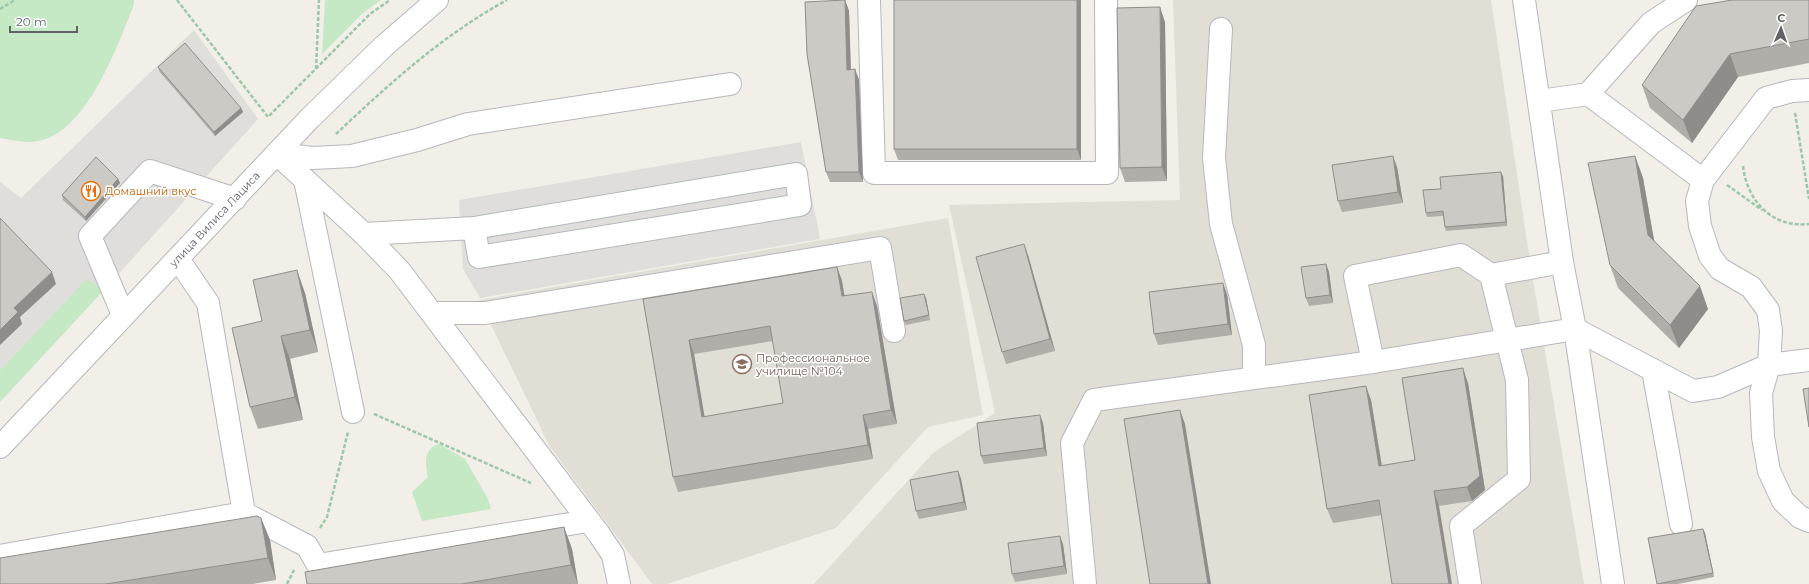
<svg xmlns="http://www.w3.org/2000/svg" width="1809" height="584" font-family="Montserrat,sans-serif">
<rect width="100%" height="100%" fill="#f1efe8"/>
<g fill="#e0deda">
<path d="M194,30l64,89 -153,170 -19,-8 -86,89v-188l21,16z"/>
<path d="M801,142l19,97 -340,59 -17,-29 -4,-69z"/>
</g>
<g fill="#e1ded6">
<path d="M1173,0h318l40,268 53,316h-770l119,-131 62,-40 -46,-208 231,-5z"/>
<path d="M948,218l35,197 -55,12 -92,101 -169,56h-15l-102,-137 -71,-147z"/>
</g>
<g fill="#c5e8c5">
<path d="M0,0h134v4c-15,39 -44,118 -86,134 -16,7 -32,3 -48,0z"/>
<path d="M325,0h56l-18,13 -41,41z"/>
<path d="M86,280l19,9 -105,113v-32z"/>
<path d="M439,444l26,15 23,40 3,10 -69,12 -10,-29 16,-15c-3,-13 -5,-28 11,-33z"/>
</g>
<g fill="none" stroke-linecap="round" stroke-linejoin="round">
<defs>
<g id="minor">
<path d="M869,0l5,173h233l-1,-173"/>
<path d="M1524,0l38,262 13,67 38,255"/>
<path d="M1221,29l-7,129 7,66 33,121v31"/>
<path d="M1809,90l-17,1 -26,7 -63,82 -6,21 3,25 10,30 10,13 31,18 17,23 3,21 -2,34 -8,28 2,44 6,34 14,30 17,16 9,4"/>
<path d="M1588,94l115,86"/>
<path d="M1540,101l48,-7 63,-71 35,-23"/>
<path d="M277,154l87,80 35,36 200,264 14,21 6,29"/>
<path d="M277,154l36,4 39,-2 65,-16 51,-16 262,-40"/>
<path d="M305,180l48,232"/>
<path d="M364,234l110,-6 322,-54 4,31 -321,52 -5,-29"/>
<path d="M432,313h53l395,-65 14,83"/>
<path d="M123,315l-33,-79 60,-65 85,28"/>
<path d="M1373,362l-18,-86 106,-21 30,20 71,-13"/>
<path d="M1653,370l28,154"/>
<path id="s1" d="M0,447l310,-329 74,-72 53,-46"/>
<path d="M244,513l63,33 11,19 270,-44"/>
<path d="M0,556l244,-43 -36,-210 -30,-44"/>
<path d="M1085,584l-13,-141 22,-43 279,-38 202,-33 118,62 25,-4 51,-22 40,-5"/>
<path d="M1470,584l-9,-58 58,-47 -2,-99 -26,-105"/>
</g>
</defs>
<use href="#minor" stroke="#b5b8bc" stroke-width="24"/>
<g stroke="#9cc7a9" stroke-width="2.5" stroke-dasharray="4 2" stroke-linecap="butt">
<path d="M177,0l91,117 102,-103 20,-14"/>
<path d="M0,9l15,-9"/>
<path d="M316,69l3,-69"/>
<path d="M1795,113l14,86"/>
<path d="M336,134c53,-50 107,-99 171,-134"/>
<path d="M1743,166c4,35 29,62 66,58"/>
<path d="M1727,185l35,25"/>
<path d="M374,414l157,69"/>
<path d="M320,528l7,-11 21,-85"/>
<path d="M287,584l7,-14"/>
</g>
<use href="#minor" stroke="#fff" stroke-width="22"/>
</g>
<g fill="#afaea9" fill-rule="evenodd">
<path d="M845,0l4,11 2,59 4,-1 4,11 4,102h-33l-4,-10z"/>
<path d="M894,0h187v160h-183l-4,-11z"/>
<path d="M1809,0v63l-71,14 -46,66 -42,-35 -8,-23z"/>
<path d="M1165,22l2,159 -42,1 -5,-14z"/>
<path d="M158,67l83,41 2,4 -28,24 -56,-65z"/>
<path d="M1635,156l8,22 11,62 54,69 -29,39 -61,-60 -8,-23z"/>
<path d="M1397,167l6,36 -61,9 -4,-11z"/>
<path d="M1503,176l4,50 -61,5 -1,-4 -2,-11 -16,1 -1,-4 15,-24z"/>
<path d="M118,179l2,4 -34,38 -23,-21 -1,-5z"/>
<path d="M1028,255l27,96 -49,13 -4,-12z"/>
<path d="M1326,264l3,8 4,31 -24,3 -3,-8z"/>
<path d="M837,267l5,14 2,14 33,11 20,118 -29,5 5,30 -195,33 -5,-15 -30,-178zM773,341l10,62 -79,14 -10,-63z"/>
<path d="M305,293l13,59 -28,7 13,61 -45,9 -8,-22 12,-86z"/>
<path d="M1227,294l5,41 -74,10 -4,-11z"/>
<path d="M926,298l4,22 -24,5 -2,-4z"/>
<path d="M1468,383l17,107 -13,11 -33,5 -106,17 -6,-14 44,-109 11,66 33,-6z"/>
<path d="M1043,423l4,33 -63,8 -3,-8z"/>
<path d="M958,471l3,8 6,31 -48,9 -3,-8z"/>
<path d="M261,518l9,22 6,40 -23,4h-253z"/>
<path d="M564,527l8,22 6,35h-271z"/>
<path d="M1703,529l2,4 9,44 -36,7h-20l-10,-46z"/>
<path d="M1063,544l4,30 -52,8 -3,-8z"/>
</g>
<g fill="#8f8d8a">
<path d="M845,0l4,11 2,69 -4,-10z"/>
<path d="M1077,0h4v160l-4,-11z"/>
<path d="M1160,7l5,15 2,159 -5,-14z"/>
<path d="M1730,54l8,23 -46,66 -9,-23z"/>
<path d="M855,69l4,11 4,102 -4,-10z"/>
<path d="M241,108l2,4 -28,24 -1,-4z"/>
<path d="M1393,156l4,11 6,36 -5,-11z"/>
<path d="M1635,156l8,22 14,79 -9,-22z"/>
<path d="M1501,172l2,4 4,50 -1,-4z"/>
<path d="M118,179l2,4 -34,38 -1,-4z"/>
<path d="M1024,244l4,11 27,96 -5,-12z"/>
<path d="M1326,264l3,8 4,31 -3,-8z"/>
<path d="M837,267l5,14 5,29 -5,-14z"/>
<path d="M297,270l8,23 13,59 -8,-22z"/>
<path d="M52,272l4,12 -36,33 2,7 -22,21v-15l14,-22z"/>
<path d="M1223,283l4,11 5,41 -4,-11z"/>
<path d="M1700,286l8,23 -29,39 -9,-23z"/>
<path d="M872,292l5,14 20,118 -6,-14z"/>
<path d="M924,294l2,4 4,22 -1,-5z"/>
<path d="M281,336l9,23 13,61 -8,-23z"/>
<path d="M689,340l5,14 13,77 -5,-14z"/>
<path d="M1463,368l5,15 17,107 -13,11 -5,-14z"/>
<path d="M1366,386l5,14 13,80 -5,-14z"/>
<path d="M1180,410l5,14 26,160h-3z"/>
<path d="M863,415l5,14 5,30 -5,-14z"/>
<path d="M1040,415l3,8 4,33 -3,-8z"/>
<path d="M958,471l3,8 6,31 -3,-8z"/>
<path d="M1434,491l5,15 13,78h-3z"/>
<path d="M261,518l9,22 6,40 -8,-22z"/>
<path d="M564,527l8,22 6,35 -7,-19z"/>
<path d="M1703,529l2,4 9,44 -1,-4z"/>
<path d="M1060,536l3,8 4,30 -3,-8z"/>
</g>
<g fill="#cccac5" stroke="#8f8d8a" fill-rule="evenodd">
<path d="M845,0l2,70 8,-1 4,103h-33l-19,-118 -2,-52z"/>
<rect x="894" y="0" width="183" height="149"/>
<path d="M1732,0h77v39l-79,15 -47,66 -41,-35 54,-79z"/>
<path d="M1160,7l2,160 -42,1 -3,-160z"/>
<path d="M185,43l56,65 -27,24 -56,-65z"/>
<path d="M1393,156l5,36 -60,9 -6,-36z"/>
<path d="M1635,156l13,79 52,51 -30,39 -60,-60 -22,-102z"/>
<path d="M96,157l22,22 -33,38 -23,-22z"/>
<path d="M1501,172l5,50 -61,5 -2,-16 -17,2 -3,-23 18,-1 -1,-12z"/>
<path d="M0,218l52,54 -38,36 4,4 -18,18z"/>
<path d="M1024,244l26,95 -48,13 -26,-95z"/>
<path d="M1326,264l4,31 -24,3 -5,-31z"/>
<path d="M837,267l5,29 30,-4 19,118 -28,5 5,30 -195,32 -30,-178zM770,326l13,77 -81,14 -13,-77z"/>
<path d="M297,270l13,60 -29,6 14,61 -45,10 -18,-79 30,-7 -9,-41z"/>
<path d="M1223,283l5,41 -74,10 -5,-42z"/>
<path d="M924,294l5,21 -25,6 -4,-23z"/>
<path d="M1463,368l17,108 -13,11 -33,4 15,93h-57l-13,-84 -52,9 -18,-114 57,-9 13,80 36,-6 -13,-82z"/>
<path d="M1809,388v39l-6,-38z"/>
<path d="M1180,410l28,174h-58l-26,-165z"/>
<path d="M1040,415l4,33 -63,8 -4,-33z"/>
<path d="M958,471l6,31 -48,9 -6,-31z"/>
<path d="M257,516l4,2 7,40 -162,26h-106v-26z"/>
<path d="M564,527l7,38 -109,19h-155l-2,-12z"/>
<path d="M1703,529l10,44 -56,11 -9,-46z"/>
<path d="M1060,536l4,30 -52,8 -4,-31z"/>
</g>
<defs>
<symbol id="restaurant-ring" viewBox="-11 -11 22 22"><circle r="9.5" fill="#fff" stroke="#e8710a" stroke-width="1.5"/><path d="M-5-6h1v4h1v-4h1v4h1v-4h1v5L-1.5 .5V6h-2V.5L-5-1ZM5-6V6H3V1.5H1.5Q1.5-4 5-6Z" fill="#e8710a"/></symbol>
<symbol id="university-ring" viewBox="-11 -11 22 22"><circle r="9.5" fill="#fff" stroke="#8d6e63" stroke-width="1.5"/><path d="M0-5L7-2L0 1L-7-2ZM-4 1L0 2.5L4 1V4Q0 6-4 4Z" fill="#8d6e63"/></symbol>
</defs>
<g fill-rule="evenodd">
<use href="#restaurant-ring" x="80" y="180" width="22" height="22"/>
<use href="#university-ring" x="731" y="353" width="22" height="22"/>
</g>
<g text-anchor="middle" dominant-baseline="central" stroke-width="3" stroke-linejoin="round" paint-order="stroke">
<g font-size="11" fill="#c56008" stroke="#fff" text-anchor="start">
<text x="105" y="191">Домашний вкус</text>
</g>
<g font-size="11" fill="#5f6368" stroke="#fff">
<text stroke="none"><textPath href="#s1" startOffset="313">улица Вилиса Лациса</textPath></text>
</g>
<g font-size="11" fill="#785e54" stroke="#fff" text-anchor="start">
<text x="756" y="358">Профессиональное<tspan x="756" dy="13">училище №104</tspan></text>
</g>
</g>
<g transform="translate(1781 28) rotate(2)" stroke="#ffffff" stroke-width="3" paint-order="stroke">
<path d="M0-3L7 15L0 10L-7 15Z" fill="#5f6368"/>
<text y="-6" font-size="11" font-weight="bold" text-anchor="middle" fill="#5f6368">С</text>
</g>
<path d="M10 26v6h67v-6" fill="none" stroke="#5f6368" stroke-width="2"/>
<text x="16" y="26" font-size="12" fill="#5f6368" stroke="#ffffff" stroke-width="3" paint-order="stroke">20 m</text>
</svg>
